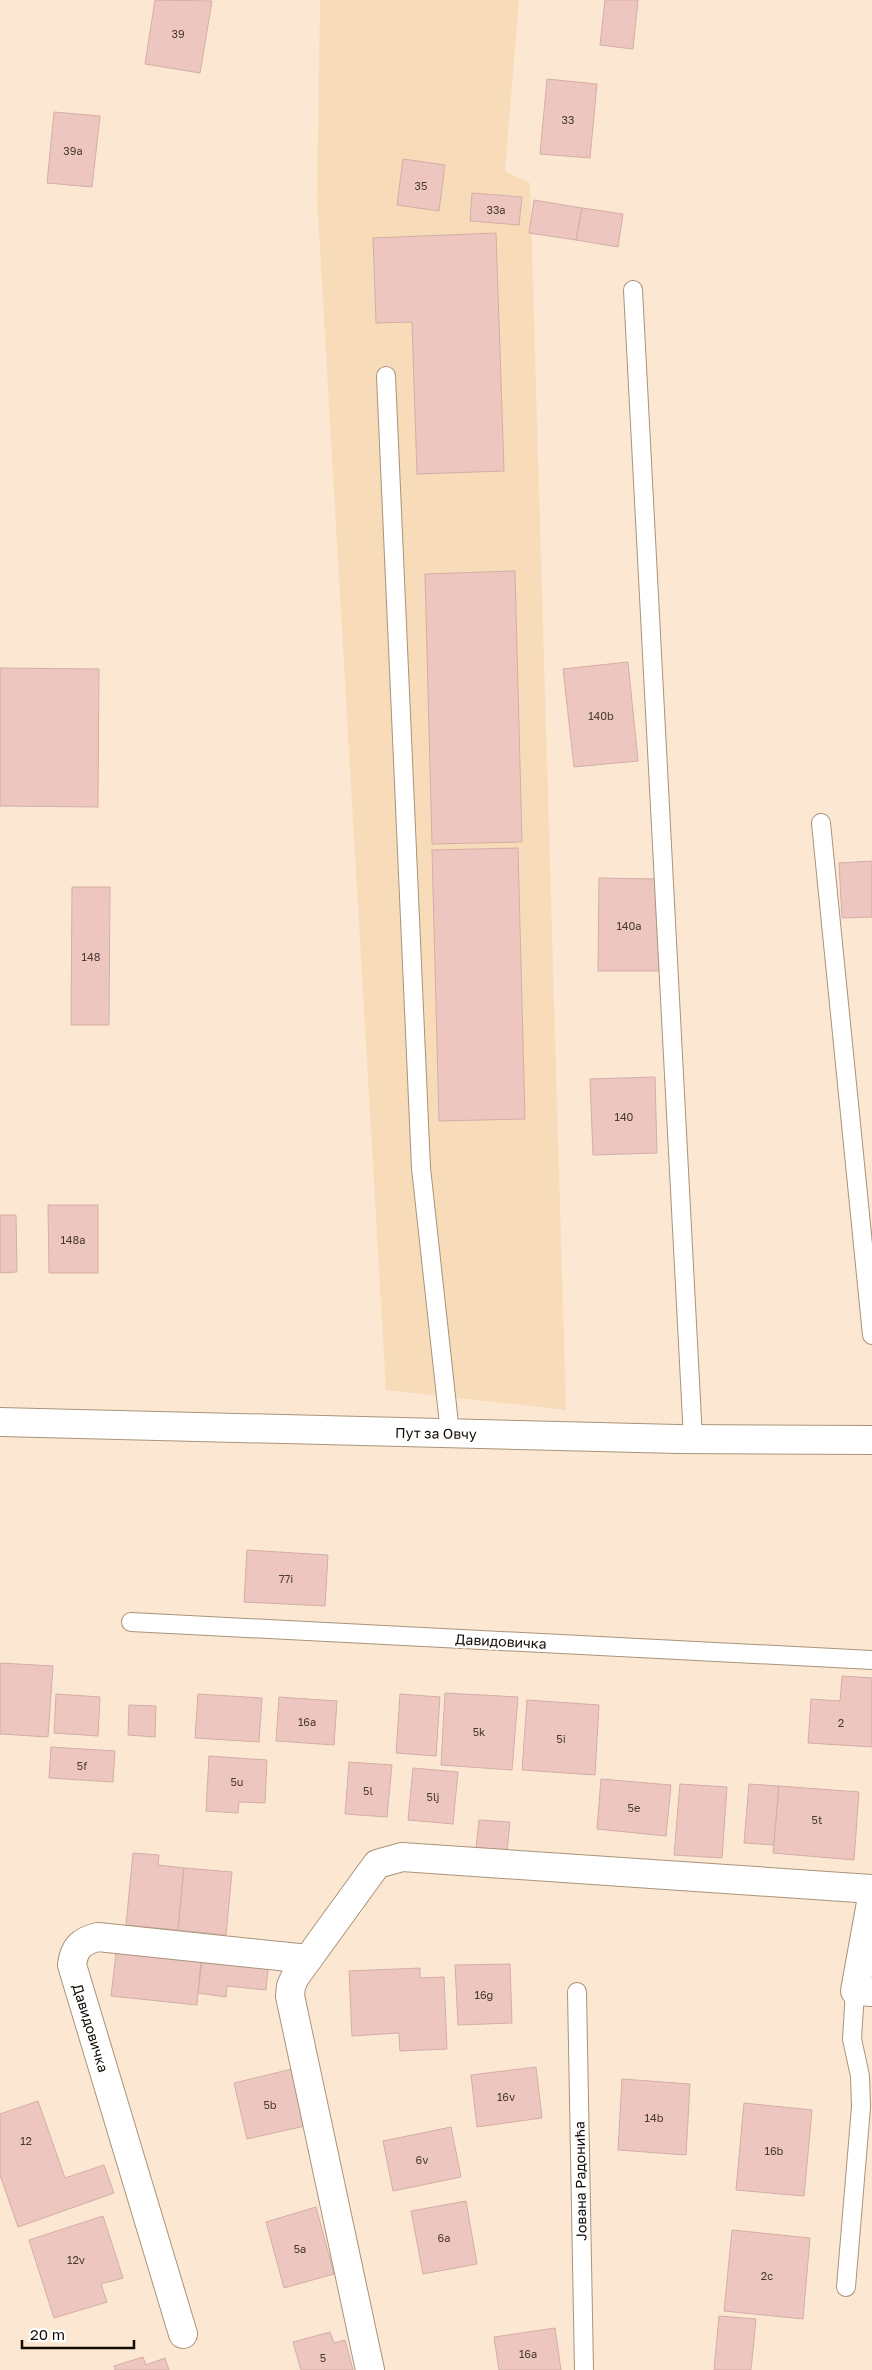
<svg xmlns="http://www.w3.org/2000/svg" width="872" height="2370" font-family="'Golos Text',sans-serif">
<rect width="100%" height="100%" fill="#fce8d2"/>
<path fill="#f8dbb9" d="M320,0h199l-14,171 25,12 36,1227 -180,-20 -69,-1192z"/>
<g fill="#edc6bf" stroke="#d3aea7">
<path d="M155,0l57,1 -12,72 -55,-9z"/>
<path d="M605,0h33l-5,49 -33,-4z"/>
<path d="M547,79l50,5 -7,74 -50,-4z"/>
<path d="M54,112l46,4 -8,71 -45,-4z"/>
<path d="M403,159l42,6 -6,46 -42,-6z"/>
<path d="M472,193l50,4 -3,28 -49,-4z"/>
<path d="M534,200l48,8 -6,32 -47,-7z"/>
<path d="M582,208l41,6 -5,33 -42,-7z"/>
<path d="M496,233l8,238 -87,3 -5,-152 -36,1 -3,-85z"/>
<path d="M515,571l7,271 -90,2 -7,-270z"/>
<path d="M628,662l10,99 -64,6 -11,-98z"/>
<path d="M0,668l99,1 -1,138 -98,-1z"/>
<path d="M518,848l7,271 -86,2 -7,-271z"/>
<path d="M872,861v56l-30,1 -3,-55z"/>
<path d="M599,878l61,1 -1,92h-61z"/>
<path d="M72,887h38l-1,138h-38z"/>
<path d="M655,1077l2,76 -64,2 -3,-76z"/>
<path d="M48,1205h50v68h-49z"/>
<path d="M0,1215h16l1,57 -17,1z"/>
<path d="M247,1550l81,5 -3,51 -81,-4z"/>
<path d="M0,1663l53,3 -5,71 -48,-3z"/>
<path d="M842,1676l30,2v69l-64,-4 3,-44 29,2z"/>
<path d="M445,1693l73,4 -6,73 -71,-5z"/>
<path d="M56,1694l44,3 -2,39 -44,-3z"/>
<path d="M198,1694l64,4 -3,44 -64,-4z"/>
<path d="M400,1694l40,3 -4,59 -40,-3z"/>
<path d="M279,1697l58,4 -3,44 -58,-4z"/>
<path d="M527,1700l72,5 -4,70 -73,-5z"/>
<path d="M129,1705l27,1 -1,31 -27,-2z"/>
<path d="M51,1747l64,4 -2,31 -64,-4z"/>
<path d="M209,1756l58,4 -2,43 -26,-1 -1,11 -32,-2z"/>
<path d="M349,1762l43,3 -5,52 -42,-3z"/>
<path d="M413,1768l45,4 -5,52 -45,-4z"/>
<path d="M601,1779l70,6 -5,51 -69,-7z"/>
<path d="M680,1784l47,3 -5,71 -48,-3z"/>
<path d="M749,1784l30,2 -5,59 -30,-2z"/>
<path d="M779,1786l80,6 -5,68 -81,-7z"/>
<path d="M479,1820l31,2 -3,30 -31,-4z"/>
<path d="M133,1853l26,2 -1,10 26,3 -6,62 -52,-5z"/>
<path d="M184,1868l48,4 -6,63 -48,-5z"/>
<path d="M116,1953l85,8 -4,44 -86,-9z"/>
<path d="M202,1961l66,8 -2,21 -39,-4 -1,11 -28,-4z"/>
<path d="M510,1964l2,59 -54,2 -3,-60z"/>
<path d="M420,1968v10l24,-1 3,72 -47,2 -1,-18 -47,3 -3,-65z"/>
<path d="M536,2067l6,51 -65,9 -6,-52z"/>
<path d="M292,2069l13,57 -58,13 -13,-56z"/>
<path d="M622,2079l68,5 -4,71 -68,-5z"/>
<path d="M38,2101l27,77 39,-13 10,28 -96,34 -18,-52v-61z"/>
<path d="M744,2103l68,7 -8,86 -68,-6z"/>
<path d="M451,2127l10,50 -68,14 -10,-50z"/>
<path d="M466,2201l11,63 -54,10 -12,-63z"/>
<path d="M316,2207l18,67 -50,14 -18,-66z"/>
<path d="M103,2216l20,62 -22,6 6,18 -53,16 -25,-78z"/>
<path d="M732,2230l78,8 -7,81 -79,-8z"/>
<path d="M719,2316l37,3 -5,51h-37z"/>
<path d="M555,2328l6,42h-62l-5,-33z"/>
<path d="M330,2332l4,11 11,-3 8,30h-52l-8,-28z"/>
<path d="M143,2357l3,8 19,-7 4,12h-54l-1,-4z"/>
</g>
<g fill="none" stroke-linecap="round" stroke-linejoin="round">
<defs>
<g id="service">
<path d="M633,290l60,1149"/>
<path d="M386,376l35,792 29,265"/>
<path d="M821,823l51,512"/>
<path d="M131,1622l741,38"/>
<path d="M577,1992l7,378"/>
<path d="M846,2287l15,-180 -1,-31 -8,-37 3,-48"/>
</g>
<g id="minor">
<path d="M872,1897l-17,94 17,1"/>
<path d="M183,2334l-111,-369c2,-17 9,-24 26,-28l210,22"/>
<path d="M370,2370l-80,-374 1,-10 4,-9 82,-113 25,-7 470,32"/>
</g>
<path id="tertiary" d="M0,1422l678,17 194,1"/>
</defs>
<use href="#service" stroke="#a99379" stroke-width="20"/>
<use href="#minor" stroke="#a99379" stroke-width="30"/>
<use href="#tertiary" stroke="#a99379" stroke-width="30"/>
<use href="#service" stroke="#fff" stroke-width="18"/>
<use href="#minor" stroke="#fff" stroke-width="28"/>
<use href="#tertiary" stroke="#fff" stroke-width="28"/>
</g>
<g text-anchor="middle" dominant-baseline="central" stroke-width="4.5" stroke-linejoin="round" paint-order="stroke">
<g font-size="11" fill="#493a32">
<text x="178" y="33">39</text>
<text x="568" y="119">33</text>
<text x="73" y="150">39a</text>
<text x="421" y="185">35</text>
<text x="496" y="209">33a</text>
<text x="601" y="715">140b</text>
<text x="629" y="925">140a</text>
<text x="91" y="956">148</text>
<text x="624" y="1116">140</text>
<text x="73" y="1239">148a</text>
<text x="286" y="1578">77i</text>
<text x="307" y="1721">16a</text>
<text x="841" y="1722">2</text>
<text x="479" y="1731">5k</text>
<text x="561" y="1738">5i</text>
<text x="82" y="1765">5f</text>
<text x="237" y="1781">5u</text>
<text x="368" y="1790">5l</text>
<text x="433" y="1796">5lj</text>
<text x="634" y="1807">5e</text>
<text x="817" y="1819">5t</text>
<text x="484" y="1994">16g</text>
<text x="506" y="2096">16v</text>
<text x="270" y="2104">5b</text>
<text x="654" y="2117">14b</text>
<text x="26" y="2140">12</text>
<text x="774" y="2150">16b</text>
<text x="422" y="2159">6v</text>
<text x="444" y="2237">6a</text>
<text x="300" y="2248">5a</text>
<text x="76" y="2259">12v</text>
<text x="767" y="2275">2c</text>
<text x="528" y="2353">16a</text>
<text x="323" y="2357">5</text>
</g>
<g font-size="14" fill="#120b03" stroke="#fff">
<text transform="translate(436 1433) rotate(1)">Пут за Овчу</text>
<text transform="translate(501 1641) rotate(3)">Давидовичка</text>
<text transform="translate(91 2028) rotate(73)">Давидовичка</text>
<text transform="translate(580 2181) rotate(-91)">Јована Радонића</text>
</g>
</g>
<path d="M22 2340v8h112v-8" fill="none" stroke="#120b03" stroke-width="2.5"/>
<text x="30" y="2340" font-size="15" fill="#120b03" stroke="#ffffff" stroke-width="4" paint-order="stroke">20 m</text>
</svg>
